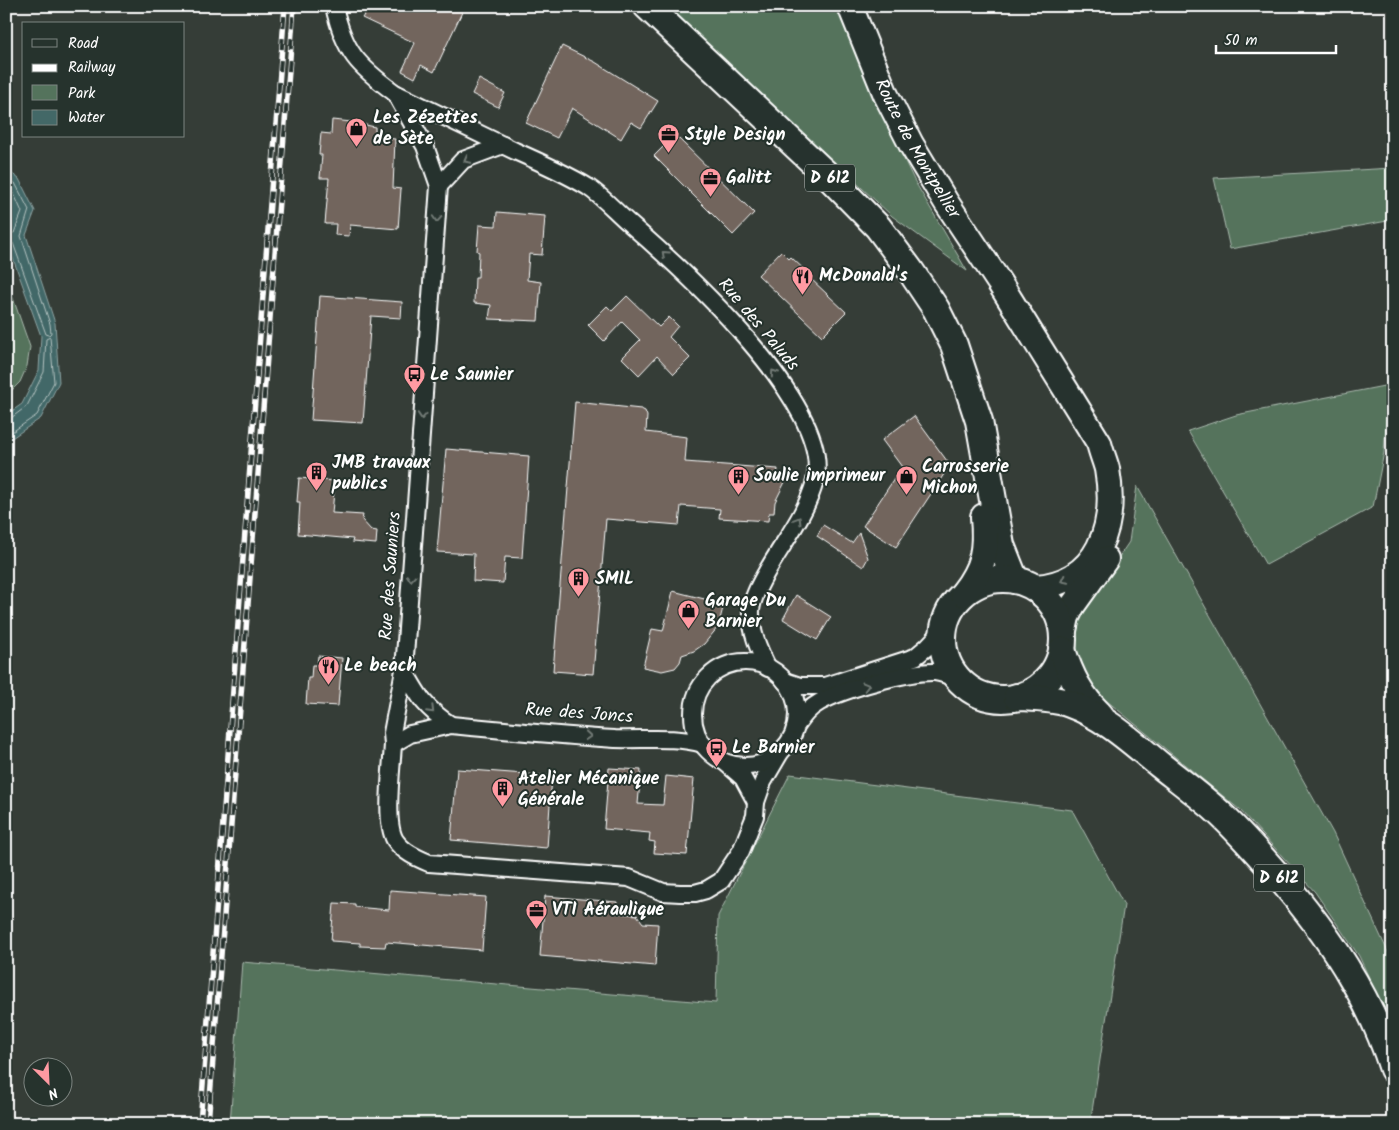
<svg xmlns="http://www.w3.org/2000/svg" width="1399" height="1130" font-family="Kalam,sans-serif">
<rect width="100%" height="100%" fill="#353d37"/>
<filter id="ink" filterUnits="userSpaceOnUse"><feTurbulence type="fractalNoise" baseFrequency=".02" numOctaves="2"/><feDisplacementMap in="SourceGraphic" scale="10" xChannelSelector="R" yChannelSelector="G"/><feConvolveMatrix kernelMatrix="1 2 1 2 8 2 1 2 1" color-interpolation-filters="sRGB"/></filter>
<g filter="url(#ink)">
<g fill="#54735c" stroke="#aab9ae">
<path d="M667,6h172l33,86 42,88 53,91 -75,-55z"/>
<path d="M1393,168v52l-163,29 -16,-71z"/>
<path d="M6,278l24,69 -3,19 -7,16 -14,14z"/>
<path d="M1389,385l-5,67 -11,55 -107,58 -78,-134 48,-16z"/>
<path d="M1137,486l196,347 60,130v67l-34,-74 -44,-64 -75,-82 -150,-123 -16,-35 2,-32 53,-78z"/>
<path d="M790,774l282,36 52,95 -34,219h-860l12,-162 474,41 2,-87z"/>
</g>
<path fill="#436867" stroke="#8ea4a4" d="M6,169l13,10 16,32 -9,24 29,88 4,59 -18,36 -35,24v-27l16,-11 17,-34 2,-34 -35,-97z"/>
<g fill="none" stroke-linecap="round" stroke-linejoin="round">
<g stroke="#b4c3c2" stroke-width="1">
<path d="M6,176l9,7 14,27 -8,26 29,88 1,9 -2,2 -3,-1 -33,-91 -3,-3h-4"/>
<path d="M6,184l5,3 11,25 -8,21h-8"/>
<path d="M6,419l5,-1 16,-12 17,-34 2,-33 4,-2 4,45 -17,33 -31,21"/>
</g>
</g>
<g fill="#72655d" stroke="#fff">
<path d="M365,6h91l7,4 -29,62 -13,-7 -6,13 -13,-7 13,-28 -53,-25 4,-6z"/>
<path d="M562,46l33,16 63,39 -17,27 -10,-6 -10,17 -49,-31 -15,30 -31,-15z"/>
<path d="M479,79l26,14 -7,14 -26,-13z"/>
<path d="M332,120l20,2 23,5v10l20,2 -2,49 8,1 -3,40 -48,-4 -1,11 -14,-1 1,-11h-11l4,-46h-9l2,-23h-3l2,-22 10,1z"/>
<path d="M675,135l79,78 -21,22 -79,-79z"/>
<path d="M497,212l48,4 -3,39 -13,-1 -2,26 14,2 -3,39 -49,-2 2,-14 -17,-2 1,-26h3l1,-25 -2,-1 2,-26 17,1z"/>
<path d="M781,251l8,8 2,-2 21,20 -2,1 36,34 -24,24 -64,-61z"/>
<path d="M320,296l82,6 -1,16 -30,-2 -8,107 -52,-3z"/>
<path d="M627,296l32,31 10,-10 9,9 -9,11 21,21 -16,16 -17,-18 -18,19 -17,-17 18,-18 -18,-18 -18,19 -16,-16 19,-19 5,5z"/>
<path d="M575,402l66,7 4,2 2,5 -1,16 41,5 -2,25 93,7 -1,8 8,5 -10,20 -1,11h-5l-1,8 -49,-3 1,-9 -39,-3 -2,19 -73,-6 -13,155 -40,-3z"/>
<path d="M914,416l36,49 -54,82 -33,-21 39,-59 -20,-27z"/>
<path d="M446,449l83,7 -7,102 -17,-1 -2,26 -30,-2 1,-27 -37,-2z"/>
<path d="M299,478l36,3 -3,32 31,2 -1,5 9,10 6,1 -1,13 -24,-2 1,-3 -55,-5 2,-32h-3z"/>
<path d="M823,525l29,18 7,-10 9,25 -5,9 -46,-31z"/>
<path d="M673,591l51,13 -6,23 -14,17 -10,7 -12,4 -2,7 -5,6 -13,3 -19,-4 9,-38 11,2z"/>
<path d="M796,595l35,22 -14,23 -34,-21z"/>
<path d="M318,656l24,2 -4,48 -32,-2 2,-26h3l1,-13h5z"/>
<path d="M609,768l32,2 -3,34 25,1 3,-29 28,3 -7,76 -33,-2 1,-11 -6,-1 1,-8 -46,-4z"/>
<path d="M457,769l95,7 -5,72 -96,-8z"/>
<path d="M390,890l96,7 -4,53 -96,-8 -1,5 -25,-1v-3l-29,-2 3,-38 21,1v3l34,3z"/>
<path d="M545,896l72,6 -1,11 21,2 6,8 15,1 -3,42 -115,-10z"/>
</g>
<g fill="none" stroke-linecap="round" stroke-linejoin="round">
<defs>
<g id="street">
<path d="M334,6c10,46 24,60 61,87 40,19 80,39 120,58 25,11 50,22 73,36 15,10 28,25 42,37 52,45 205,183 185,257 -9,34 -32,61 -49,92 -6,11 -14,25 -15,37 -1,21 8,40 17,58"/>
<path d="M395,93l30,53 14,40 -35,484 -12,63 1,11c-1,23 -9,78 2,96 8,12 22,18 34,23l200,15 34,14 17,1h15l11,-3 15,-9 20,-30 14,-35 1,-14 7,-20 17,-29"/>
<path d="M439,186l24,-26 40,-15"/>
<circle cx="745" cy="714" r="52"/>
<path d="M404,670c15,27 21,38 47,55 55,5 110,11 164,14 30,1 59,-3 88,5"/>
<path d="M785,681l15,5h25l90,-29 12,-10 16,-17"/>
<path d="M796,726c7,-10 13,-18 24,-24 24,-13 88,-31 115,-30 8,1 15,4 22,7"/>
<path d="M393,744l17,-10 41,-9"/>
<path d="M727,764l16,14 13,24"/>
</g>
<g id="secondary">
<path id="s1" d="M850,6l36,89 25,49 35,58 53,80 100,161c2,9 6,18 8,26 10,56 -8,114 -72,118"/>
<path d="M1063,635l4,-18 6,-12 33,-46"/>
</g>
<g id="primary">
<path d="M647,6l180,169 51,52 32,43 26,39 18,36 25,76 22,124 14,35"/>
<circle cx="1003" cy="639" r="60"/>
<path d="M964,593c20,-26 23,-44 20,-76"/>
<path d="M1062,650c9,27 18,45 38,65"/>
<path d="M1017,697c18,1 36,1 53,7 34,12 63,39 90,61 19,15 38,29 56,45 22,20 42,43 62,66 50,58 92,120 115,193"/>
</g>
</defs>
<use href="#street" stroke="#fff" stroke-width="20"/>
<use href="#secondary" stroke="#fff" stroke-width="28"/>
<use href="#primary" stroke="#fff" stroke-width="30"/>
<use href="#street" stroke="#26332d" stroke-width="16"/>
<use href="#secondary" stroke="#26332d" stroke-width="24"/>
<use href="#primary" stroke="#26332d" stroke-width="26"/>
<defs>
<g id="rail">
<path d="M200,1124l85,-1118"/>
<path d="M208,1124l86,-1118"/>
</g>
</defs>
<use href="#rail" stroke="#fff" stroke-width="5.5"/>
<use href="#rail" stroke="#26332d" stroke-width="4" stroke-dasharray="11" stroke-linecap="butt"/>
</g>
<defs><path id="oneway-chevron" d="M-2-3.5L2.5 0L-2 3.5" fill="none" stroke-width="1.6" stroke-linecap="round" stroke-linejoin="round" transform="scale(1.25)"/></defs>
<g stroke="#727a76">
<use href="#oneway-chevron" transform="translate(467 160) rotate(152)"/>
<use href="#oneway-chevron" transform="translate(437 219) rotate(94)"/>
<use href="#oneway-chevron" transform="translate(665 254) rotate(-138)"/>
<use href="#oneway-chevron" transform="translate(774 373) rotate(-125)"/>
<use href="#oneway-chevron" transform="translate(422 416) rotate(94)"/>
<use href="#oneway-chevron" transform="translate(798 520) rotate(-59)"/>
<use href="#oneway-chevron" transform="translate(411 578) rotate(94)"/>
<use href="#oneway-chevron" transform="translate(1064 580) rotate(154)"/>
<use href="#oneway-chevron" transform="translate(866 686) rotate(-15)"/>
<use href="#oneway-chevron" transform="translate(431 710) rotate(45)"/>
<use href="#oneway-chevron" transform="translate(588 736) rotate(5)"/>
</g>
</g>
<defs>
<symbol id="shop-pin" viewBox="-11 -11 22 30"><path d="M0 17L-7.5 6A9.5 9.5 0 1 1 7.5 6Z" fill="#ff9aa2" stroke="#26332d"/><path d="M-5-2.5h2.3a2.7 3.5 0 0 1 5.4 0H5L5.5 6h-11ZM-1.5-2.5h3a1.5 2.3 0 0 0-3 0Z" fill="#111"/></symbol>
<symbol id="office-pin" viewBox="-11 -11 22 30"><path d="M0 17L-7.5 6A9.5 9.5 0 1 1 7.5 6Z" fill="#ff9aa2" stroke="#26332d"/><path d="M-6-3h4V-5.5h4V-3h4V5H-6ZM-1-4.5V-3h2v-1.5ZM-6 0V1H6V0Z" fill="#111"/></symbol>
<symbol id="restaurant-pin" viewBox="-11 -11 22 30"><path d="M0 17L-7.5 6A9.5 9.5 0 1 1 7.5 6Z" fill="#ff9aa2" stroke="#26332d"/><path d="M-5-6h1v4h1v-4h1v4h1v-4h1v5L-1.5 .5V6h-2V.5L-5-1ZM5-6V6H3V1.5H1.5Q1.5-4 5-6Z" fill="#111"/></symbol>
<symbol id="bus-pin" viewBox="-11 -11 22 30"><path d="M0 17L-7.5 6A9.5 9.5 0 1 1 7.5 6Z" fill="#ff9aa2" stroke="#26332d"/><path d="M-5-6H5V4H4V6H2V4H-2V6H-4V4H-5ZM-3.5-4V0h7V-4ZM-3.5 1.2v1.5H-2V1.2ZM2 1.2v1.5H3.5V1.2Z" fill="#111"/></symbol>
<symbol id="building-pin" viewBox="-11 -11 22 30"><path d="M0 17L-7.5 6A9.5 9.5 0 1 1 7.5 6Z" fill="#ff9aa2" stroke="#26332d"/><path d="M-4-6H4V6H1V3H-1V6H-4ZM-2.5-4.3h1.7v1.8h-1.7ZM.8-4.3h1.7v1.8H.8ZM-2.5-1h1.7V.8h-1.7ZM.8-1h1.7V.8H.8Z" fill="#111"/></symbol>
</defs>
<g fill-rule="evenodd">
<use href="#shop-pin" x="344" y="116" width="25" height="34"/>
<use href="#office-pin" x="656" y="122" width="25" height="34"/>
<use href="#office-pin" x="698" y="166" width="25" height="34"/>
<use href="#restaurant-pin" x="790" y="264" width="25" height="34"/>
<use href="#bus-pin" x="402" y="362" width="25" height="34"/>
<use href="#building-pin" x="304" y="460" width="25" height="34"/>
<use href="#building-pin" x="726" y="464" width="25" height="34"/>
<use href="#shop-pin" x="894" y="464" width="25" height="34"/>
<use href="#building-pin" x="566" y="566" width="25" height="34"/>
<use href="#shop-pin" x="676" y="598" width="25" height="34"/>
<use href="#restaurant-pin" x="316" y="654" width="25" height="34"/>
<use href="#bus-pin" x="704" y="736" width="25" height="34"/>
<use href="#building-pin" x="490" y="776" width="25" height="34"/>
<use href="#office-pin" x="524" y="898" width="25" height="34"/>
</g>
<g text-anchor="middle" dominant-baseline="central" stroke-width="4" stroke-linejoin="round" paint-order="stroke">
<g fill="#26332d" stroke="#bec2c0" stroke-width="1">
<rect x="805" y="164.5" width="50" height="27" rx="4"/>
<rect x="1254" y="864.5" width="50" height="27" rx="4"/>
</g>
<g font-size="16" font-weight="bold" fill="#fff">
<text x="830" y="178">D 612</text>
<text x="1279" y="878">D 612</text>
</g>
<g font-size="18" font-weight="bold" fill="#fff" stroke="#26332d" text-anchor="start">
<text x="373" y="118">Les Zézettes<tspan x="373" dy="21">de Sète</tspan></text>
<text x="685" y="135">Style Design</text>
<text x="726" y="178">Galitt</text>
<text x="819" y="276">McDonald's</text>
<text x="430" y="375">Le Saunier</text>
<text x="332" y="463">JMB travaux<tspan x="332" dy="21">publics</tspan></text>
<text x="922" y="467">Carrosserie<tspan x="922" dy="21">Michon</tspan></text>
<text x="754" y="476">Soulie imprimeur</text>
<text x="595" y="579">SMIL</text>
<text x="705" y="601">Garage Du<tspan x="705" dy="21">Barnier</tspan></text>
<text x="344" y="666">Le beach</text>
<text x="732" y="748">Le Barnier</text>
<text x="518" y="779">Atelier Mécanique<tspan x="518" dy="21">Générale</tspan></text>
<text x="552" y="910">VTI Aéraulique</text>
</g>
<g font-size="18" fill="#fff" stroke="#26332d">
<text stroke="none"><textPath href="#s1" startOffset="158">Route de Montpellier</textPath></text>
<text transform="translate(758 325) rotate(50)">Rue des Paluds</text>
<text transform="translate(391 576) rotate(-86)">Rue des Sauniers</text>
<text transform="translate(579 714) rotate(4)">Rue des Joncs</text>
</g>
</g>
<rect width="1399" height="1130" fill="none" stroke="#26332d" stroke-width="25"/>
<rect x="12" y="12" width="1374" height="1105" fill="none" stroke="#fff" stroke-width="2" filter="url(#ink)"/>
<rect x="22" y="22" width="162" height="115" fill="#26332d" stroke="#7d8581"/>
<rect x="32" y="39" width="25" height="8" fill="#26332d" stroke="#7d8581"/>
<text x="68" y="48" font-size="15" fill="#ffffff">Road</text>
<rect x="32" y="64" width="25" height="8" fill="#ffffff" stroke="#7d8581"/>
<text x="68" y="72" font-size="15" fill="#ffffff">Railway</text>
<rect x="32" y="85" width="25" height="15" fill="#54735c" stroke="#7d8581"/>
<text x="68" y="98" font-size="15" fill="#ffffff">Park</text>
<rect x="32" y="110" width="25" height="15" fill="#436867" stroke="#7d8581"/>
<text x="68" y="122" font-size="15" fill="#ffffff">Water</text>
<g transform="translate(48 1082) rotate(156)"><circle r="24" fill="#26332d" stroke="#7d8581"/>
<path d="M0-4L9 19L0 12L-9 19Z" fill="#ff9aa2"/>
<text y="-8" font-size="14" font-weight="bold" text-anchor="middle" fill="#ffffff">N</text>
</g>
<path d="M1216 45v8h120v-8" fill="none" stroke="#ffffff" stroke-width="2.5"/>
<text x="1224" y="45" font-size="15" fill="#ffffff" stroke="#26332d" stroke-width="4" paint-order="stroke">50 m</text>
</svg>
